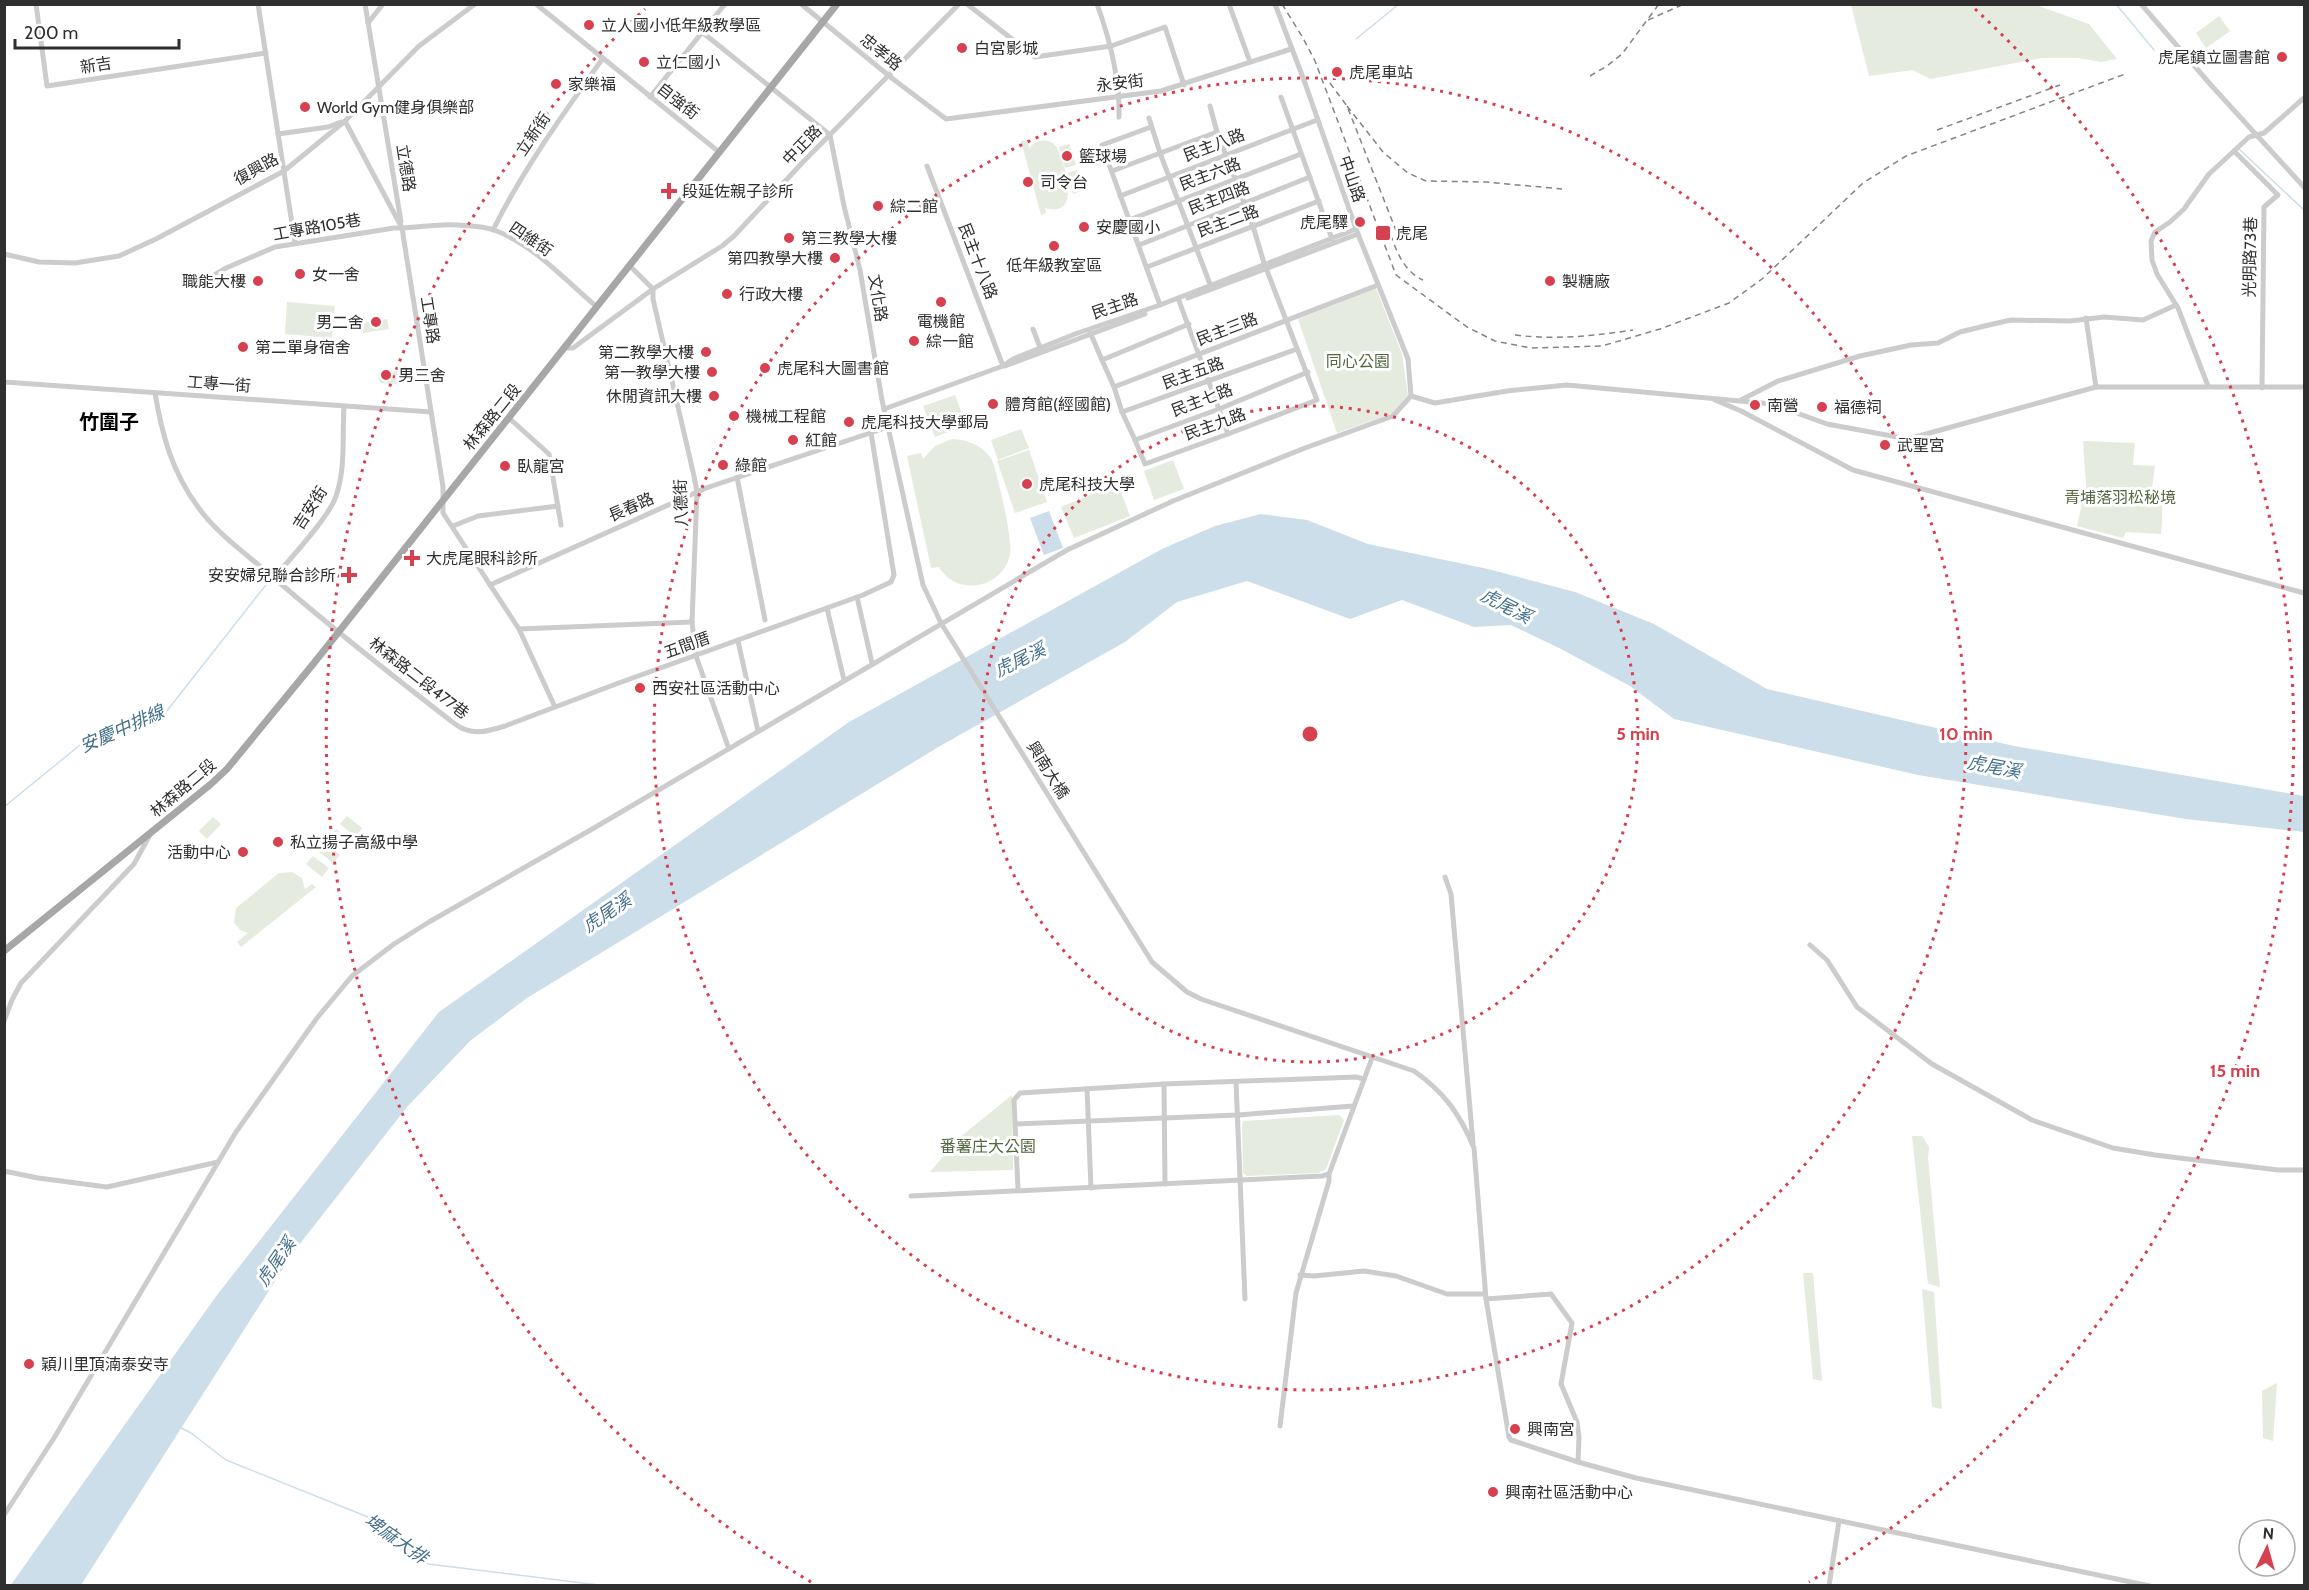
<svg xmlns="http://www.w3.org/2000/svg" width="2309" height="1590" font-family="Cabin,'Noto Sans TC',sans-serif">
<rect width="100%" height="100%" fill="#fff"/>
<g fill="#e5ebde">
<path d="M1851,5h185l53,19 28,35 -16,3 -23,-4h-36l-112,21 -17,-9 -44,6z"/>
<path d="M2219,16l11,15 -24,17 -10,-15z"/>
<path d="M1027,140l2,8c8,-9 19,-10 27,-2 9,17 27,73 -11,62l1,5 -5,2 -20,-74z"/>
<path d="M1069,144l7,21 -11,3 -6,-21z"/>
<path d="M1077,170l7,20 -11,4 -6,-21z"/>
<path d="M1376,288l26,66 6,41 -16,19 -55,19 -39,-114z"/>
<path d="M287,302l48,4 -3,32 -47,-4z"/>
<path d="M387,319l2,10 -26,4 -1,-10z"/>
<path d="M397,371l1,13 -18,-1 -2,-9z"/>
<path d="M955,395l11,30 -31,12 -12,-31z"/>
<path d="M1021,429l8,19 -31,12 -7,-20z"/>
<path d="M952,439c17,1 30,6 40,21 6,16 21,80 18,95 -8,34 -54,42 -71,12l-8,1 -24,-112 14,-3 2,6 12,-13z"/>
<path d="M2083,441l52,2 -2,22 22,1 -3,22c14,12 10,29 9,46l-35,-2 -3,6 -46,-12 5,-23 5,-2z"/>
<path d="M1029,450l18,52 -32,11 -18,-52z"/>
<path d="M1173,460l11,29 -30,11 -10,-29z"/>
<path d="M1118,484l12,32 -56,22 -13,-31z"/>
<path d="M347,816l15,12 -6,9 -16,-13z"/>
<path d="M213,817l8,7 -14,15 -8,-8z"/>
<path d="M336,829l16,13 -7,8 -15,-13z"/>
<path d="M325,842l15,13 -7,8 -15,-12z"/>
<path d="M313,856l16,12 -7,9 -16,-13z"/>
<path d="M292,872l10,6 3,11 7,-5 4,3 -75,60 -4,-5 11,-9 -8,-3 -6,-8 2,-14 43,-35z"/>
<path d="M1012,1095l1,75 -83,2 29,-34z"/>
<path d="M1339,1115l5,5 -18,49 -7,4 -72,3 -4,-3 -1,-49 2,-3z"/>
<path d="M1912,1136h10l7,11 -1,11 12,129 -12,-3z"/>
<path d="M1803,1273h10l9,108 -9,-2z"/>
<path d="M1922,1289l12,3 8,117 -10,-2z"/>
<path d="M2277,1383l-4,58 -10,-3 -1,-47z"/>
</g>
<g fill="#ccdee9">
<path d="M1049,511l14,37 -19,7 -14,-37z"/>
<path d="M1261,514l46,6 61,24 120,25 87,23 79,32 113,65 247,57 290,50v36l-118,-13 -268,-44 -244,-56 -44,-33 -69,-37 -50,-24 -37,2 -72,-27 -52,19 -103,-38 -70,21 -52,40 -185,104 -413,252 -57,43 -63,66 -112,143 -214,335 -71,1 207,-291 222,-283 410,-290 313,-173 53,-23z"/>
</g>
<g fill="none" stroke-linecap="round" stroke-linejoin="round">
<g stroke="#ccdee9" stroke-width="1.5">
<path d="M2116,4l38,46"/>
<path d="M1356,39l43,-35"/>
<path d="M2239,149l65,61"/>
<path d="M4,807l76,-62 86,-33 103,-131"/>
<path d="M181,1428l10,5 35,27 142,57 60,47 179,22"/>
</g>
<g stroke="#ccc" stroke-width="5">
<path d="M36,4l11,82 219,-33"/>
<path d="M258,4l37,239"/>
<path d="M365,4l36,218"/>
<path d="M536,4l183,148"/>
<path d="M801,4l92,75 53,40 215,-28 130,-42"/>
<path d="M967,4l68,53 76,-11 54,-19 19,58"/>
<path d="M1097,4c13,36 23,75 22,113"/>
<path d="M1229,4l21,58"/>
<path d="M1275,4l30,79 51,146 52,130 3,37"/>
<path d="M2141,4l69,80 94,103"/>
<path d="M368,23l15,-19"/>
<path d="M702,32l128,103 14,71 16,64 22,130 41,185 18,38 211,339 35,30 14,7 213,72c30,21 46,43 60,77l12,151 23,138 2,3 67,22 58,16 514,108"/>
<path d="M650,97l75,-93"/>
<path d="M1281,97l51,142"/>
<path d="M1149,118l11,35 50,131"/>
<path d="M345,121l57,107 41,259v26l76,116 36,78"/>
<path d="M1151,127l-49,18 58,160"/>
<path d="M278,134l50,-7 13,-5"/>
<path d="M2234,151l44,44 -14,12 -2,181"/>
<path d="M927,166l76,200"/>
<path d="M1112,171l105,-39"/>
<path d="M1120,196l197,-76"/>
<path d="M1129,220l172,-66"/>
<path d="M493,230c31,-62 70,-116 110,-172"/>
<path d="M1139,245l171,-68"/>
<path d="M4,254l35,8 36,1 44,-7 37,-17 128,-68 61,-50 74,-75 56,-42"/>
<path d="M629,265l24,24v10l41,177 3,16 -5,130 4,34 33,93"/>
<path d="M1147,267l172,-66"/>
<path d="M208,279l18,-11 49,-21 119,-19c21,1 42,-5 63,-3 12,1 26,1 37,5 39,14 71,50 103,77"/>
<path d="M1178,298l50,136"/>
<path d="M1188,298l170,-64"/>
<path d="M2086,318l10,69"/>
<path d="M1033,329l8,21"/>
<path d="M1090,332l12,28 87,-36"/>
<path d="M563,348h10l80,-59 69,-43 12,-10 69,-74 156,-158"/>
<path d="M1102,360l12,27 264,-102"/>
<path d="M1005,366l140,-52"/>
<path d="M4,382l427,30"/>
<path d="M2208,386l-30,-78 -21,-34 -5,-14 -1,-19 4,-9 15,-10 14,-13 25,-35 25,-23 15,-14 15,-4 40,-35"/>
<path d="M1114,387l8,25 175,-63"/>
<path d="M155,393c7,42 17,79 43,114 19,27 51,49 76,71 59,51 120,99 181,146 16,12 31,8 50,2l111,-42 247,-89 28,-13 3,-7 -23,-142"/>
<path d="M1411,396l24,7 72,-12 60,-6 205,19 55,20 81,15 188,-52h208"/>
<path d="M1715,400l26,11 112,59 451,123"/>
<path d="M1741,400l37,-19 82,-25 51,-11 27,-2 22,-11 33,-8 18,-4 59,1 34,-4 39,3 33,-15"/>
<path d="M884,409l119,-43 10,-7 62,-25 85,-29 196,-76"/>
<path d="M1122,412l13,28 84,-31 89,-37"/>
<path d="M509,418l40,36 12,71"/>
<path d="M1135,440l10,24 83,-30 89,-34 -53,-137 -11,-37 -36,-94 -7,-26"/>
<path d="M737,477l28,143"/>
<path d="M453,526l25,-10 80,-10"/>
<path d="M274,578c15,-18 56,-62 62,-82 10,-28 6,-61 8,-89"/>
<path d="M490,585l216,-97 182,-61"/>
<path d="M857,597l15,66"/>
<path d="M827,608l17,72"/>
<path d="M519,629l173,-7"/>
<path d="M738,641l20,90"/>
<path d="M1445,877l6,17 22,249"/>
<path d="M1810,945l17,15 30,47 75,57 100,56 81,28 42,7 123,15h26"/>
<path d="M4,1021l8,-21 9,-17 113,-119 17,-31"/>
<path d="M1236,1082l9,217"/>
<path d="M1164,1084l1,100"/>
<path d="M1087,1089l4,99"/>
<path d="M1015,1124l223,-9 115,-9"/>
<path d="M4,1171l34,7 69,9 111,-25"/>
<path d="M1018,1190l-4,-90 6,-7 144,-9 192,-7 8,2"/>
<path d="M911,1196l411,-20 7,-2 43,-116"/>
<path d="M1300,1275l14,1 50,-5 32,5 51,18h38"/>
<path d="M1486,1299l65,-5 21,29 -11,61 16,38 2,15 -1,25"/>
<path d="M1280,1426l16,-133 33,-112v-7"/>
<path d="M4,1515l50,-77 182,-306 81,-114 35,-42 42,-32 35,-22 165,-94 473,-278 106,-49 132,-53 88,-32 18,-20"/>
<path d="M1829,1586l10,-65"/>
</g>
<path stroke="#a7a7a7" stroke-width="7" d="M4,951l207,-167 16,-15 87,-106 523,-659"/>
<g stroke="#848484" stroke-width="1.5" stroke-dasharray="6 4.5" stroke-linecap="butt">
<path d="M1282,4l21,34 12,23 81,214 71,52 28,14 36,7 71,-2 58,-17 69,-26 33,-24 101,-96 43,-27 219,-82"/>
<path d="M1648,20l36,-16"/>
<path d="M1590,76l17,-10 15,-12 37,-50"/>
<path d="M1330,83l17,23 50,127"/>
<path d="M1347,106l36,46 25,21 18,8 60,1 76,7"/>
<path d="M1937,130l123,-45"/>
<path d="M1387,225c8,21 14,45 36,55"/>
<path d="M1515,335c39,5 79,1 118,-5"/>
</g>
</g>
<g fill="none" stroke="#d7404e" stroke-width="3" stroke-dasharray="3 6">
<circle cx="1310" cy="734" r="328"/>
<circle cx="1310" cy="734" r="656"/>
<path d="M811 1582A984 984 0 0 1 645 9M1975 9A984 984 0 0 1 1809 1582"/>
</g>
<g fill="#d7404e" stroke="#fff" stroke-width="2">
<circle cx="589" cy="25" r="6"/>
<circle cx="962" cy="48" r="6"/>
<circle cx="2282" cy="57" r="6"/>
<circle cx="644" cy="62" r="6"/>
<circle cx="1337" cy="72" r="6"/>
<circle cx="556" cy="84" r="6"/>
<circle cx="305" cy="107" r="6"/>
<circle cx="1067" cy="156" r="6"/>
<circle cx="1028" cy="182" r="6"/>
<path d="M666 182h6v6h6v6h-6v6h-6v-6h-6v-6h6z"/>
<circle cx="878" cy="206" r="6"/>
<circle cx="1360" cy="222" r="6"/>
<circle cx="1084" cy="227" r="6"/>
<rect x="1375" y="225" width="16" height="16" rx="3"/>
<circle cx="789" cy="238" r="6"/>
<circle cx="1054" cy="246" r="6"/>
<circle cx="835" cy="258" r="6"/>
<circle cx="300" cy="274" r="6"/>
<circle cx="258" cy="281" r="6"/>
<circle cx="1550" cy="281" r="6"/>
<circle cx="727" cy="294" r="6"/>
<circle cx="941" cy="302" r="6"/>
<circle cx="376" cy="322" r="6"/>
<circle cx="914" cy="341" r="6"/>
<circle cx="243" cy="347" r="6"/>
<circle cx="706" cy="352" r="6"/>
<circle cx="765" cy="368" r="6"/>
<circle cx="712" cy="372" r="6"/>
<circle cx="386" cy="375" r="6"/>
<circle cx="714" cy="396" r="6"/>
<circle cx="993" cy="404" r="6"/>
<circle cx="1755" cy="405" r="6"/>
<circle cx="1822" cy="407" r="6"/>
<circle cx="734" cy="416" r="6"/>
<circle cx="849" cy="422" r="6"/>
<circle cx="793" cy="440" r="6"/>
<circle cx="1885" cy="445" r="6"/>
<circle cx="723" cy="465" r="6"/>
<circle cx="505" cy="466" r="6"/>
<circle cx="1027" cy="484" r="6"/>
<path d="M409 549h6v6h6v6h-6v6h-6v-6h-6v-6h6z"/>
<path d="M346 566h6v6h6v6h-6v6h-6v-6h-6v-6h6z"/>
<circle cx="640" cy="688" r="6"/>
<circle cx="278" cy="842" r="6"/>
<circle cx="243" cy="852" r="6"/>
<circle cx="29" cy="1364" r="6"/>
<circle cx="1515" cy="1429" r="6"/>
<circle cx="1493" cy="1492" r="6"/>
</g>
<g text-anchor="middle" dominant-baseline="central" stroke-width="6" stroke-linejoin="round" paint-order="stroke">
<g font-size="16" fill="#2f2f2f" stroke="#fff" text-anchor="start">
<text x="601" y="25">立人國小低年級教學區</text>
<text x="974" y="48">白宮影城</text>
<text x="2270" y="57" text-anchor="end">虎尾鎮立圖書館</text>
<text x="656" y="62">立仁國小</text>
<text x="1349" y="72">虎尾車站</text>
<text x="568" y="84">家樂福</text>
<text x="317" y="107">World Gym健身俱樂部</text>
<text x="1079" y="156">籃球場</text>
<text x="1040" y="182">司令台</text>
<text x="682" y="191">段延佐親子診所</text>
<text x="890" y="206">綜二館</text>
<text x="1348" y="222" text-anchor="end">虎尾驛</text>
<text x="1096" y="227">安慶國小</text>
<text x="1396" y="233">虎尾</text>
<text x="801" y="238">第三教學大樓</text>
<text x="823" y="258" text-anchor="end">第四教學大樓</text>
<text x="1054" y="265" text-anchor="middle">低年級教室區</text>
<text x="312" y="274">女一舍</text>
<text x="246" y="281" text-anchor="end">職能大樓</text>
<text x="1562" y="281">製糖廠</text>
<text x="739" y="294">行政大樓</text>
<text x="941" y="321" text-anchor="middle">電機館</text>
<text x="364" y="322" text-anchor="end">男二舍</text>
<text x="926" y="341">綜一館</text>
<text x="255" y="347">第二單身宿舍</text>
<text x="694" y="352" text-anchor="end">第二教學大樓</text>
<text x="777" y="368">虎尾科大圖書館</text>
<text x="700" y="372" text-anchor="end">第一教學大樓</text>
<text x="398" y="375">男三舍</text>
<text x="702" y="396" text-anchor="end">休閒資訊大樓</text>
<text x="1005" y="404">體育館(經國館)</text>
<text x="1767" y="405">南營</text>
<text x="1834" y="407">福德祠</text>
<text x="746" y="416">機械工程館</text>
<text x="861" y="422">虎尾科技大學郵局</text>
<text x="805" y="440">紅館</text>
<text x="1897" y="445">武聖宮</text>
<text x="735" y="465">綠館</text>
<text x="517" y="466">臥龍宮</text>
<text x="1039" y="484">虎尾科技大學</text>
<text x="426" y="558">大虎尾眼科診所</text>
<text x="336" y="575" text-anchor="end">安安婦兒聯合診所</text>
<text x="652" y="688">西安社區活動中心</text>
<text x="290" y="842">私立揚子高級中學</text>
<text x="231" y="852" text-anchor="end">活動中心</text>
<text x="41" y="1364">穎川里頂湳泰安寺</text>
<text x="1527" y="1429">興南宮</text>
<text x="1505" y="1492">興南社區活動中心</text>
</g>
<g font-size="16" fill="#2f2f2f" stroke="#fff">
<text transform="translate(881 52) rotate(39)">忠孝路</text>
<text transform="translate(96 65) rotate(-9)">新吉</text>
<text transform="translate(1120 83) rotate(-7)">永安街</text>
<text transform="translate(678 101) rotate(38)">自強街</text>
<text transform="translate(533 134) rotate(-56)">立新街</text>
<text transform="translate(802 145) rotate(-46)">中正路</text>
<text transform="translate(1214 145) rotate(-21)">民主八路</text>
<text transform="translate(406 168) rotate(81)">立德路</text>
<text transform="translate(256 169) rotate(-29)">復興路</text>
<text transform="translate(1210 174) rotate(-21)">民主六路</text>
<text transform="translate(1352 179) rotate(71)">中山路</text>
<text transform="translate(1219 198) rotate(-21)">民主四路</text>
<text transform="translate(1228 221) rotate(-20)">民主二路</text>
<text transform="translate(317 227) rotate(-10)">工專路105巷</text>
<text transform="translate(531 239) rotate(34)">四維街</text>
<text transform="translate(2250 257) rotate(-89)">光明路73巷</text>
<text transform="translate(978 261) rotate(69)">民主十八路</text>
<text transform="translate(878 298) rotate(81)">文化路</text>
<text transform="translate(1115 306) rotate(-19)">民主路</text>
<text transform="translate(430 320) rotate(81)">工專路</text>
<text transform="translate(1227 329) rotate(-21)">民主三路</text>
<text transform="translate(1193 373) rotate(-20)">民主五路</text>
<text transform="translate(219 384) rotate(4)">工專一街</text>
<text transform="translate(1202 400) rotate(-21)">民主七路</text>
<text transform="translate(492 417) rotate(-51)">林森路二段</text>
<text transform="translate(1215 424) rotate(-20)">民主九路</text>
<text transform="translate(681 503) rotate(-92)">八德街</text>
<text transform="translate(631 507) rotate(-24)">長春路</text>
<text transform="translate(310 508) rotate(-57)">吉安街</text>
<text transform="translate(687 645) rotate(-20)">五間厝</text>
<text transform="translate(419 678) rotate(38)">林森路二段477巷</text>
<text transform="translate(1048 770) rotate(58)">興南大橋</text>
<text transform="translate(183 788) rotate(-40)">林森路二段</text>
</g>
<g font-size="16" fill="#536740" stroke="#fff">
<text x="1358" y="361">同心公園</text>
<text x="2120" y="497">青埔落羽松秘境</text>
<text x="988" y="1146">番薯庄大公園</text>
</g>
<g font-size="18" font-style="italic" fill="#43708a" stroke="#fff">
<text transform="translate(1506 606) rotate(27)">虎尾溪</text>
<text transform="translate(1020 660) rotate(-26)">虎尾溪</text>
<text transform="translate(122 729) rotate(-24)">安慶中排線</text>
<text transform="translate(1994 767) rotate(11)">虎尾溪</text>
<text transform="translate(607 913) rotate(-34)">虎尾溪</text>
<text transform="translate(276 1262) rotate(-55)">虎尾溪</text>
<text transform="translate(396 1539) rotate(35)">埤麻大排</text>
</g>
<g font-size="20" font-weight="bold" fill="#000" stroke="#fff">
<text x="109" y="422">竹圍子</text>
</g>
</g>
<circle cx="1310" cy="734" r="9" fill="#d7404e" stroke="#fff" stroke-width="3"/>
<g font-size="18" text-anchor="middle" font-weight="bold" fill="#d7404e" stroke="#fff" stroke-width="6" stroke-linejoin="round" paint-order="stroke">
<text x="1638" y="740">5 min</text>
<text x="1966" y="740">10 min</text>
<text x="2235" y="1077">15 min</text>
</g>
<rect width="2309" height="1590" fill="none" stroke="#2f2f2f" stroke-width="12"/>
<g transform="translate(2267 1548) rotate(5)"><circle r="28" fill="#ffffff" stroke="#acacac" stroke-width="1.5"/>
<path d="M0-4.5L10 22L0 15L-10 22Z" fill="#d7404e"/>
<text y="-9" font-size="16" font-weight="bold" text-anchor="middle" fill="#2f2f2f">N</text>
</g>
<path d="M15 39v9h164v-9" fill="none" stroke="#2f2f2f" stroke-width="3"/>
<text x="24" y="39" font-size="18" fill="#2f2f2f" stroke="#ffffff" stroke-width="4.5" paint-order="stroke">200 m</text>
</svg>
